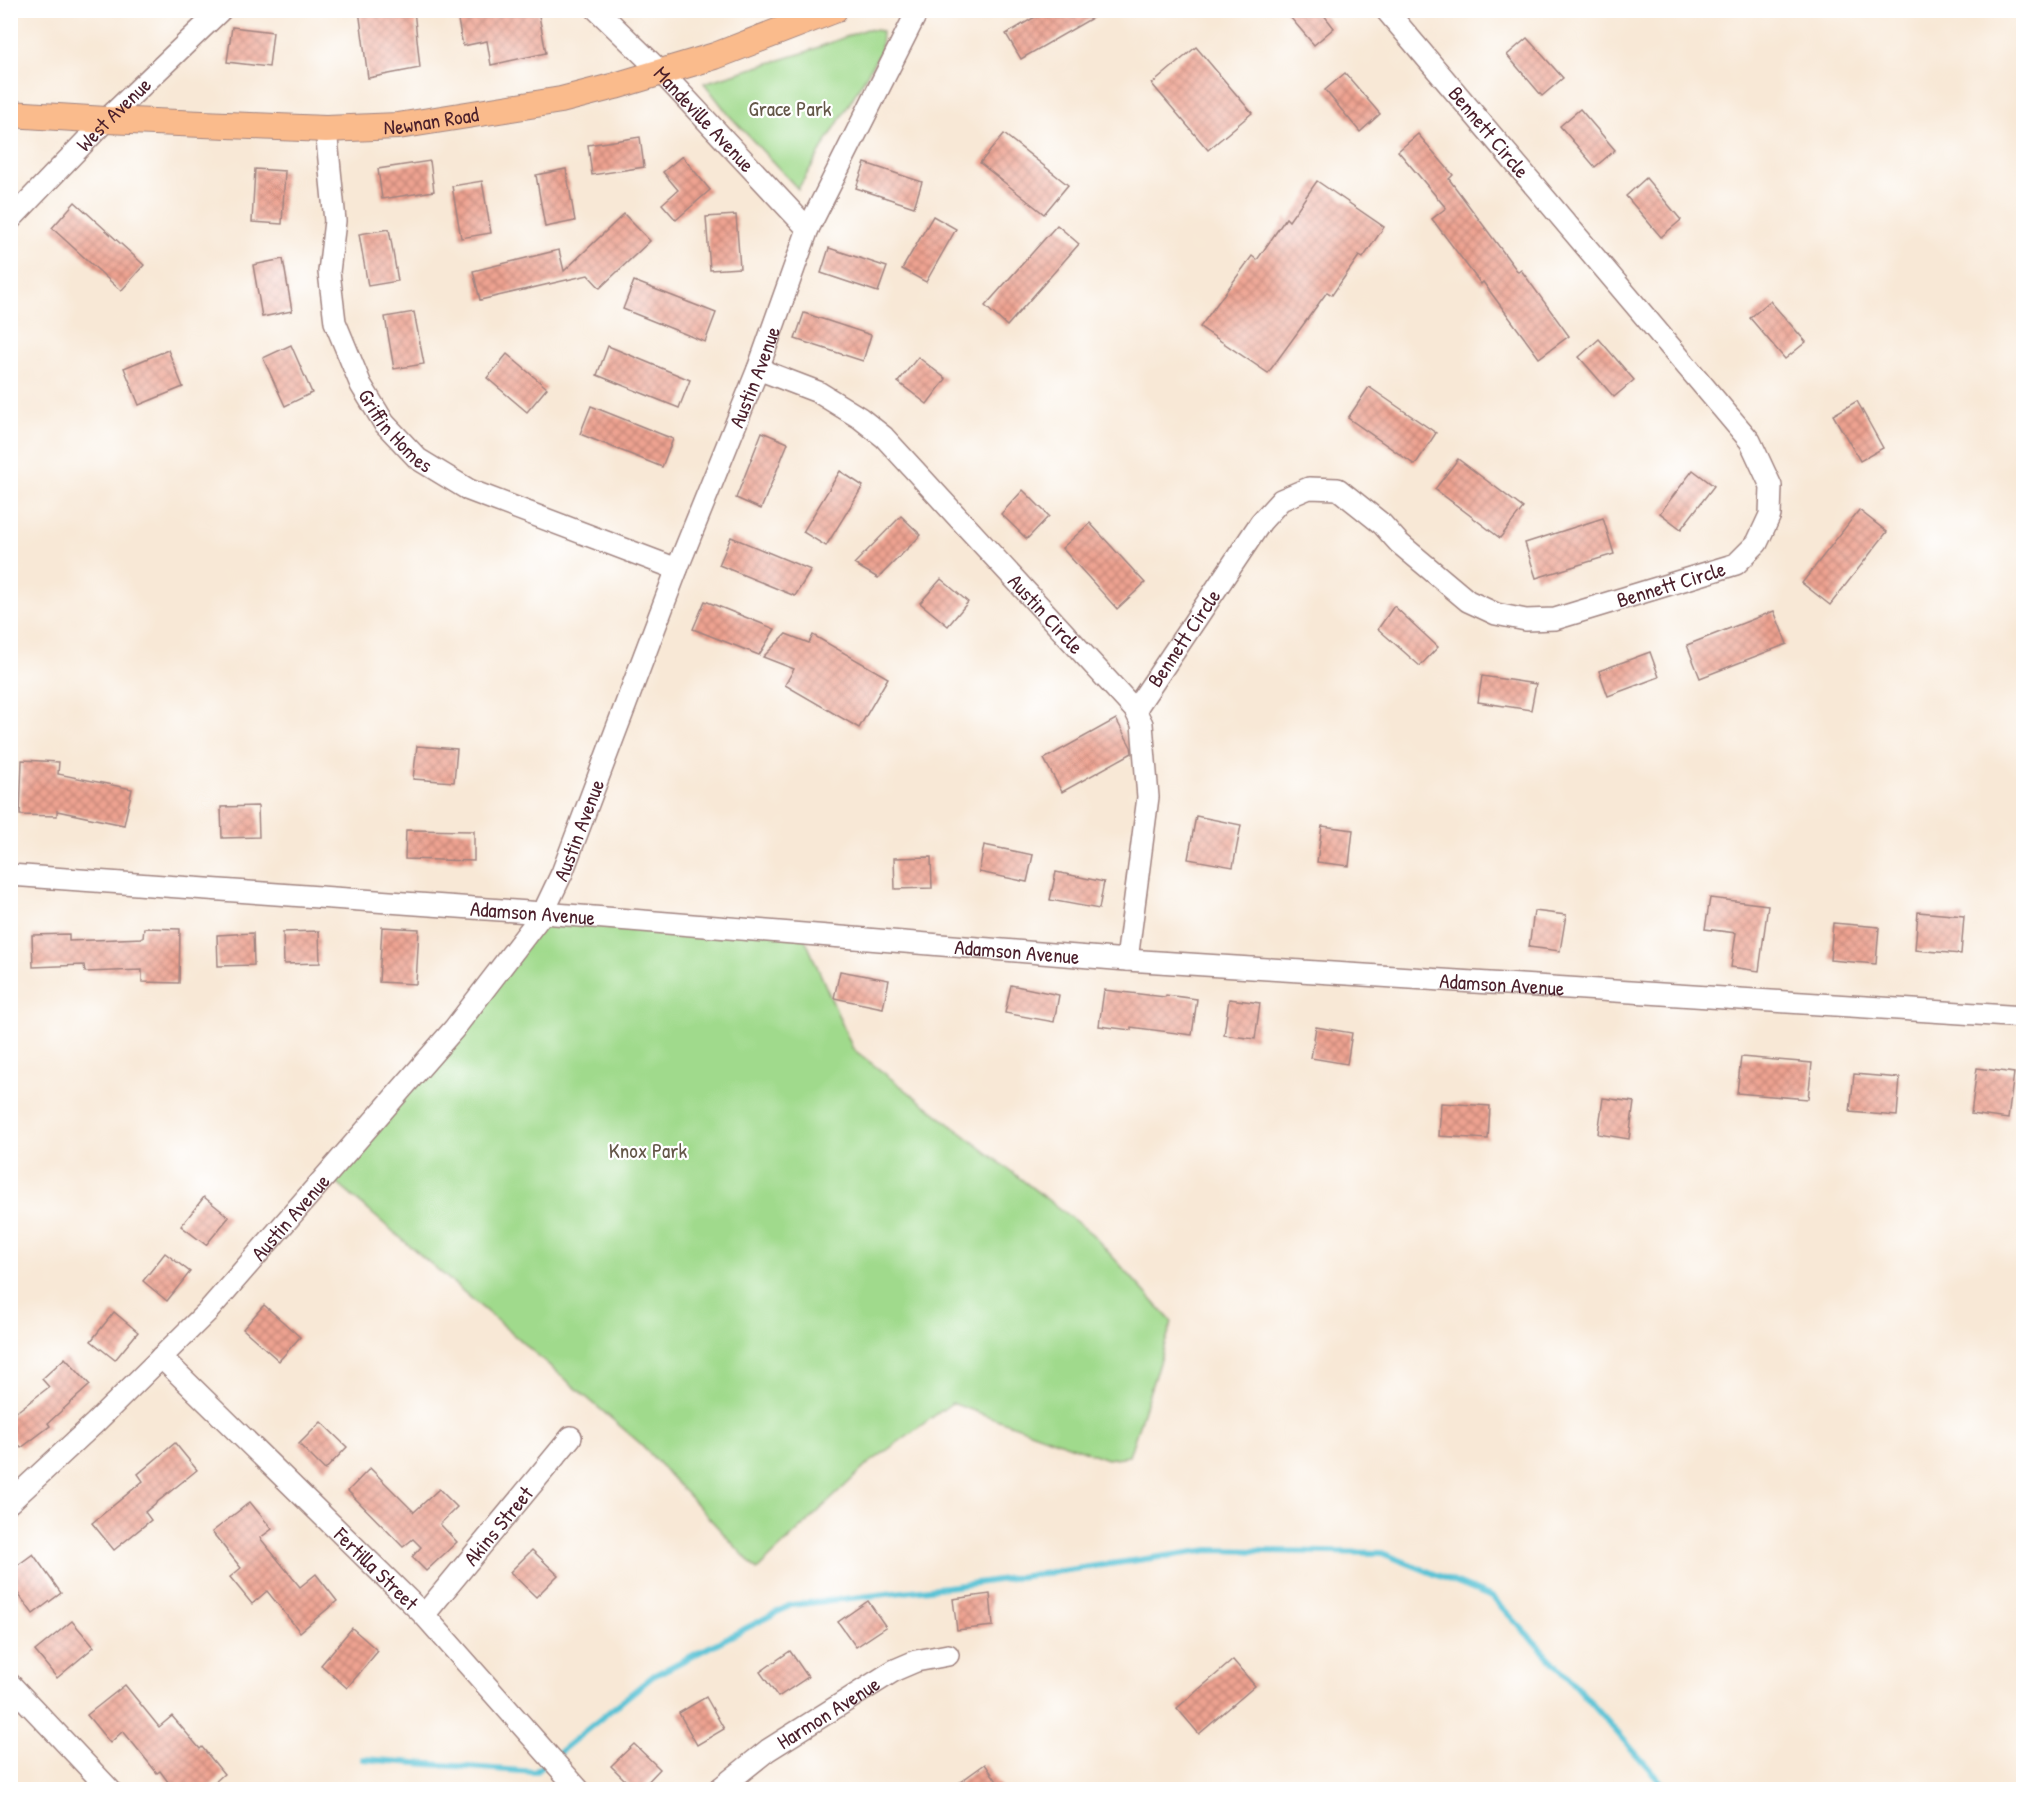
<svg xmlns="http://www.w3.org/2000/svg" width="2034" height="1800" font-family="'Patrick Hand',sans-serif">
<defs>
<pattern id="building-cross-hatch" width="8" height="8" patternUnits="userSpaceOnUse" patternTransform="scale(1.5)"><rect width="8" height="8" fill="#eea391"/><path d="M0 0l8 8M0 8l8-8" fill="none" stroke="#c38477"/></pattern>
</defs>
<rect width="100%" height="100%" fill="#fff"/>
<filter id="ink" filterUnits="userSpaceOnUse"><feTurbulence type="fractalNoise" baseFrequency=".0167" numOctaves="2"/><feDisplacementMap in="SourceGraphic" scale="12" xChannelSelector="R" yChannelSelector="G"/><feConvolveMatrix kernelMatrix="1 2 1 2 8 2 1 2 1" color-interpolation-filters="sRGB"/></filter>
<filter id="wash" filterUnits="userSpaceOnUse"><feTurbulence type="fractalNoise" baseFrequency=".008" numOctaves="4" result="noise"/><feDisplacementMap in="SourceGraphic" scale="24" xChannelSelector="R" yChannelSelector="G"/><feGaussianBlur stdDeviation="1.35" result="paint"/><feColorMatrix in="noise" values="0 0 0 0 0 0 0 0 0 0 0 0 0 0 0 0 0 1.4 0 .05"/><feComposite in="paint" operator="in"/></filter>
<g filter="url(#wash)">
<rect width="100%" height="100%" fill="#f8e8d6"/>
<g fill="#a0da8c" stroke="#757c5c" stroke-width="1.5">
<path d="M866,29l16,2 -1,20 -83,138 -69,-74 -25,-32 102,-31z"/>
<path d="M543,913l260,21 50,115 239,185 80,88 -43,134 -22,3 -155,-56 -84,61 -111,106 -116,-126 -315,-270z"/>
</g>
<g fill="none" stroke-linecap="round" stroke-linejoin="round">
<path stroke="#59c2d5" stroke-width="6" d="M363,1759l172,13 118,-96 138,-71 164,-19 254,-36 173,3 110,44 85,90 91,103"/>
</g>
<g id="blocks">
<g fill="url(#building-cross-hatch)">
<path d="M359,10h55l6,58 -52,10z"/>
<path d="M456,10h82l8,43 -55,12 -4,-24 -24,5z"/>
<path d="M1047,10h59l-85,49 -15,-25z"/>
<path d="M1284,10h36l14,18 -20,17z"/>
<path d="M232,27l41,5 -4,35 -42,-5z"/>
<path d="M1527,38l36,40 -21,18 -35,-41z"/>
<path d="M1196,47l56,66 -44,37 -56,-66z"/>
<path d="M1345,73l35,41 -20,18 -35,-42z"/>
<path d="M1580,109l35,41 -20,17 -35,-41z"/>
<path d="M1004,134l64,51 -24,29 -64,-51z"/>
<path d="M1418,134l35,41 -4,4 69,93 3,-2 48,66 -30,22 -56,-76 -2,2 -49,-65 14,-11 -48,-57z"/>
<path d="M640,137l4,30 -52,8 -4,-30z"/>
<path d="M682,156l28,34 -34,30 -14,-16 16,-14 -15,-18z"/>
<path d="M430,161l4,30 -52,8 -4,-30z"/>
<path d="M865,163l57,19 -8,25 -58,-19z"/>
<path d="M255,169l30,2 -3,53 -30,-2z"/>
<path d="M566,169l9,52 -30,6 -9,-52z"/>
<path d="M1646,178l35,42 -20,17 -35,-41z"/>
<path d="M482,181l9,52 -30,5 -9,-52z"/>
<path d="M1317,181l67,46 -21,31 -4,-2 -27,39 -5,-3 -59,81 -68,-46 52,-71 5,4 29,-42 3,3z"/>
<path d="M75,202l69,63 -23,26 -69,-63z"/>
<path d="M624,214l26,27 -50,47 -12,-13 -108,25 -7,-29 86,-21 5,21z"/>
<path d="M736,215l4,53 -30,2 -4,-53z"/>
<path d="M933,216l23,13 -30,53 -24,-13z"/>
<path d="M1057,225l22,19 -72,82 -22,-20z"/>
<path d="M389,229l9,52 -30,5 -9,-52z"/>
<path d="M829,248l58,19 -9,25 -57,-19z"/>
<path d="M283,259l9,52 -30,6 -9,-52z"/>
<path d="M634,281l82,32 -11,29 -82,-33z"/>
<path d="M1770,301l36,41 -21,17 -35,-41z"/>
<path d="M414,312l10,52 -30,5 -9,-52z"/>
<path d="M804,313l67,22 -8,26 -68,-22z"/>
<path d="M1599,339l35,41 -20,17 -35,-40z"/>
<path d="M291,345l21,48 -27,13 -22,-48z"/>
<path d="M608,346l82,34 -11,28 -82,-33z"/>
<path d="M168,350l15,37 -44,18 -15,-37z"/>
<path d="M507,354l40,34 -20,24 -40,-34z"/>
<path d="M918,357l28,22 -19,25 -29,-22z"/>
<path d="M1369,387l67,46 -21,32 -67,-47z"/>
<path d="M1857,401l26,47 -23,13 -27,-46z"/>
<path d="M591,406l82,33 -11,28 -82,-33z"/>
<path d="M762,432l26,11 -27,66 -25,-11z"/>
<path d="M1458,459l65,49 -23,30 -65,-49z"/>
<path d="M1693,470l21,16 -33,43 -21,-16z"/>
<path d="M840,471l23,15 -37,60 -23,-14z"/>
<path d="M1023,490l26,26 -22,23 -26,-25z"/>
<path d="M1859,510l28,22 -57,73 -28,-22z"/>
<path d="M901,516l20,19 -43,43 -24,-14z"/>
<path d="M1603,518l11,36 -78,24 -11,-35z"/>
<path d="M1090,523l55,60 -28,26 -55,-61z"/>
<path d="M731,537l80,33 -16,26 -76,-31z"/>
<path d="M941,579l27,23 -20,24 -28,-23z"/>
<path d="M705,601l70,28 -16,26 -66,-26z"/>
<path d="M1394,606l44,41 -18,19 -42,-37z"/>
<path d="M1774,611l13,33 -87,34 -13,-33z"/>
<path d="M786,634l23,9 4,-8 75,43 -29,50 -74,-43 9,-16 -31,-12z"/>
<path d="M1650,652l9,25 -51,19 -9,-25z"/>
<path d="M1482,676l54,8 -5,26 -53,-8z"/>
<path d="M1116,719l15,28 1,6 -70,39 -18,-33z"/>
<path d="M417,746l40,3 -3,33 -41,-3z"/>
<path d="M22,760l37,2 -1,12 74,15 -8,36 -67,-14v5l-37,-1z"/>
<path d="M258,806l1,31 -37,1 -1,-31z"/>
<path d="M1196,816l45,9 -8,42 -45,-8z"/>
<path d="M1322,826l31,4 -4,36 -32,-4z"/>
<path d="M406,830l68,1v30l-69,-2z"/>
<path d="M984,845l49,10 -6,27 -48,-10z"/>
<path d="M931,857l1,31 -37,1 -1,-31z"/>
<path d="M1056,872l48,10 -5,27 -49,-9z"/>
<path d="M1710,898l58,7 -9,66 -28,-4 5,-34 -31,-4z"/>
<path d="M1534,911l32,4 -6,36 -31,-4z"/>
<path d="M1918,912l46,4 -3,38 -46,-4z"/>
<path d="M1833,923l46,4 -3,37 -46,-4z"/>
<path d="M382,927l37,2 -3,55 -37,-2z"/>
<path d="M144,928l36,1 -1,54 -37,-1v-12l-57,2 -1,-7 -51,2 -1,-32 37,-1v7l74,-3z"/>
<path d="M319,931l1,32 -36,1 -1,-32z"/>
<path d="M253,933l1,32 -36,1 -1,-31z"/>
<path d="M840,971l49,9 -6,28 -49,-10z"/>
<path d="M1011,985l48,10 -5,27 -49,-9z"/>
<path d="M1104,990l61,7 1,-2 31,4 -5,36 -61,-8v3l-32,-4z"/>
<path d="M1229,999l31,4 -5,36 -31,-4z"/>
<path d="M1316,1027l36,6 -5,31 -36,-6z"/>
<path d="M1741,1057l71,6 -4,36 -71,-6z"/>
<path d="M1977,1068l37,5 -6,46 -37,-5z"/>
<path d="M1854,1074l46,4 -3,38 -47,-4z"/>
<path d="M1603,1098l31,4 -5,37 -31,-5z"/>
<path d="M1441,1103l49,3 -2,33 -49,-3z"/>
<path d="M204,1197l25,20 -23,28 -25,-19z"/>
<path d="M165,1253l25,19 -23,29 -24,-20z"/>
<path d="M264,1305l36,32 -21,24 -36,-32z"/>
<path d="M114,1312l24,20 -23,28 -24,-19z"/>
<path d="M65,1358l25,27 -42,38 2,3 -29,22 -11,-14v-17l39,-30 -7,-8z"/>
<path d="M321,1422l26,25 -22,23 -26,-26z"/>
<path d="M175,1443l22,27 -52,42 6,8 -37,30 -22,-27 51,-42 -5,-7z"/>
<path d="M370,1468l44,44 25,-23 18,18 -17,17 17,18 -31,29 -14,-14 9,-10 -8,-8 -10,8 -55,-56z"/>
<path d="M250,1502l22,27 -12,9 40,49 16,-13 21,27 -37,31 -33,-41 -15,13 -22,-27 11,-9 -29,-36z"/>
<path d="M532,1550l26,25 -22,22 -26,-25z"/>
<path d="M33,1554l28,39 -28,21 -23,-31v-12z"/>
<path d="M990,1594l3,32 -36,4 -4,-31z"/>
<path d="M868,1601l18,26 -30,20 -18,-25z"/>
<path d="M72,1621l22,26 -37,31 -22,-27z"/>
<path d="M352,1628l26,23 -31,37 -26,-23z"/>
<path d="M790,1651l18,26 -30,20 -18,-25z"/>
<path d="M1233,1660l22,26 -56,48 -22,-26z"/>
<path d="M125,1685l34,42 13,-11 28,33 2,-2 22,27 -18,16h-32l-14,-19 -3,2 -34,-42 -13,12 -23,-28z"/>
<path d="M706,1697l18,32 -27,16 -18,-32z"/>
<path d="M634,1744l26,25 -20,21h-5l-24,-24z"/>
<path d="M985,1764l18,26h-54z"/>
</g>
</g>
</g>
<g filter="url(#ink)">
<use href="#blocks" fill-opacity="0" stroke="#a18480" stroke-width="1.5"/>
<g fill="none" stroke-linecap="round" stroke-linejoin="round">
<defs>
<g id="minor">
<path id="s1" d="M597,10l65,63 146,156"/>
<path id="s2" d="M326,129l9,92 -6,51 6,50 26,63 23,38 34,36 51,31 208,79"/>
<path id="s3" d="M10,220l96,-100 115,-110"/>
<path id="s4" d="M758,369l60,23 42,26 24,19 251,273 7,14 6,73 -21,163"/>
<path id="s5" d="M1135,710l126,-188 20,-22 28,-12 29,1 44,35 17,19 69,58 28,13 30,6 29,-1 181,-55 21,-21 13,-28 1,-29 -21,-45 -364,-431"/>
<path id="s6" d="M10,875l533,38 584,47 897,57"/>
<path id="s7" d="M161,1357l263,258 155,175"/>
<path id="s8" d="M10,1502l85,-79 112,-111 247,-283 89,-116 19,-40 115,-304 81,-200 50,-140 110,-219"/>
<path id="s9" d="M424,1615l147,-178"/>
<path d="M10,1684l100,106"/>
<path id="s10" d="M718,1790l50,-40 127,-80 21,-9 32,-6"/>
</g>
<g id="major">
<path id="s11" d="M10,114l96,6 220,9 72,-3 163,-26 54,-14 100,-30 119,-46"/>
</g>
</defs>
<use href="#minor" stroke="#a18480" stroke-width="24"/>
<use href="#major" stroke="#a18480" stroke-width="28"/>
<use href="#minor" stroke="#fff" stroke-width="21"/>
<use href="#major" stroke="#fabb8c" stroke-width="26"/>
</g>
</g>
<g text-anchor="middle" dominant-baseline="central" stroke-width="4.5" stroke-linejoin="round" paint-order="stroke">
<g font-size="21" fill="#645748" stroke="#fff">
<text x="790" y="108">Grace Park</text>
<text x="648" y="1150">Knox Park</text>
</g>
<g font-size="21" fill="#4a1f2b" stroke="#fff">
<text stroke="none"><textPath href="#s3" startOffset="148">West Avenue</textPath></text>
<text stroke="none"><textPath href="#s11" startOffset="422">Newnan Road</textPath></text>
<text stroke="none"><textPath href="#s1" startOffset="153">Mandeville Avenue</textPath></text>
<text transform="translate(1489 132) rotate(50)">Bennett Circle</text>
<text stroke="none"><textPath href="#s8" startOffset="1372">Austin Avenue</textPath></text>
<text stroke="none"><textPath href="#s2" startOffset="320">Griffin Homes</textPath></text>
<text stroke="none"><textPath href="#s5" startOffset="699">Bennett Circle</textPath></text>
<text stroke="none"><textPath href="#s4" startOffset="384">Austin Circle</textPath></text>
<text stroke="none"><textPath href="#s5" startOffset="87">Bennett Circle</textPath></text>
<text stroke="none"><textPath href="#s8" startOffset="886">Austin Avenue</textPath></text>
<text stroke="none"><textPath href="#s6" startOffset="524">Adamson Avenue</textPath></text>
<text stroke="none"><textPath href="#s6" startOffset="1010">Adamson Avenue</textPath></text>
<text stroke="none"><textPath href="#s6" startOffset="1496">Adamson Avenue</textPath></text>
<text stroke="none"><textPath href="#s8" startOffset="400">Austin Avenue</textPath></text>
<text stroke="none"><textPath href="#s9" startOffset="116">Akins Street</textPath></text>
<text stroke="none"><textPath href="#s7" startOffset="302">Fertilla Street</textPath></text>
<text stroke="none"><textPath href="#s10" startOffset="135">Harmon Avenue</textPath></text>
</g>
</g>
<rect width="2034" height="1800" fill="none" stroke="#fff" stroke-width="36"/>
</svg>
